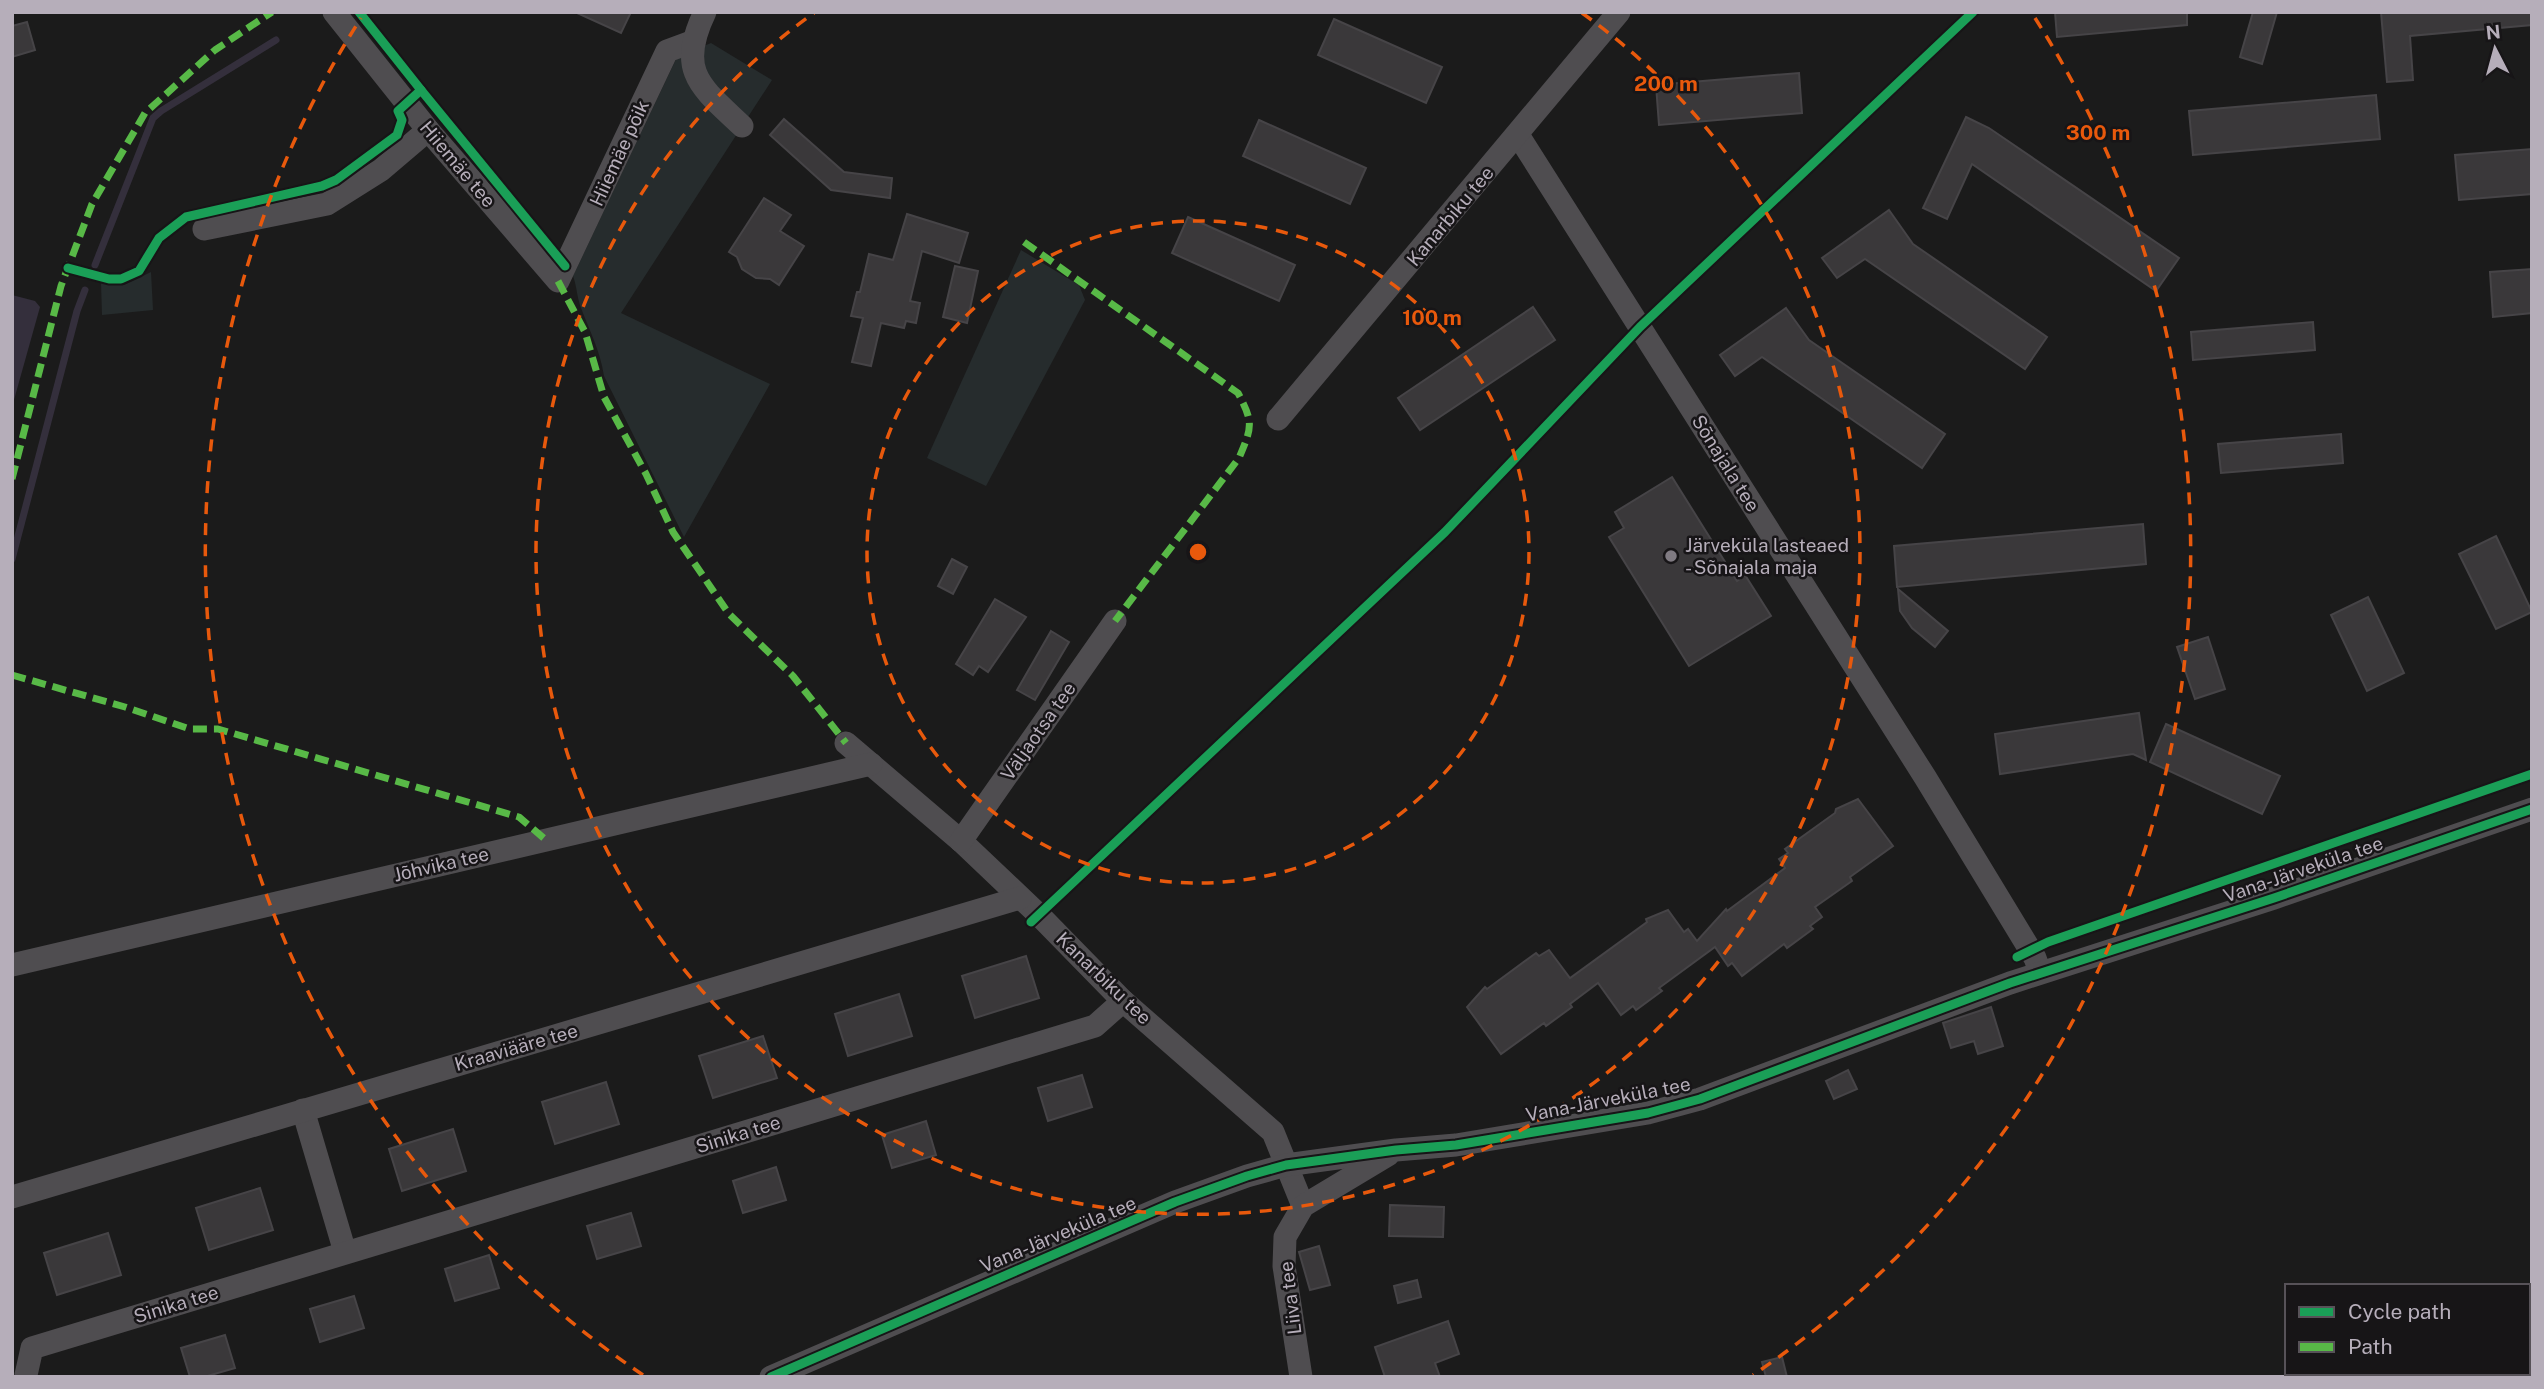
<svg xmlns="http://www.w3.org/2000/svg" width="2544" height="1389" font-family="'Public Sans',sans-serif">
<rect width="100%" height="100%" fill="#1b1b1b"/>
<g fill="#262c2d">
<path d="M711,43l61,37 -151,233 149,71 -86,153 -80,-161c-4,-26 -14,-44 -23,-68 -4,-10 -4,-21 -8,-32l104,-219z"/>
<path d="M1021,250l58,35 6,15 -99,186 -59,-28z"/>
<path d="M151,272l2,38 -51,5 -1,-32 23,2z"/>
</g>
<path fill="#342f3c" d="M12,295l23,6 5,6 -28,100z"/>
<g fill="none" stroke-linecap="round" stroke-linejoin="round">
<g stroke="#342f3c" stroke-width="7">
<path d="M95,265l58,-147 8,-7 115,-71"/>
<path d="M12,559l65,-248 8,-21"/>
</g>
</g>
<g fill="#3a383a" stroke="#464447" stroke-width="2">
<path d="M575,12h56l-10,21z"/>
<path d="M2055,12h132v13l-130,12z"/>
<path d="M2253,12h24l-15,52 -22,-7z"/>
<path d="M2381,12h151v13l-122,11 3,44 -26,2z"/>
<path d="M1334,19l108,48 -16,36 -108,-48z"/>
<path d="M27,22l8,28 -23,7v-31z"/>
<path d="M1799,73l3,40 -143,12 -3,-40z"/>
<path d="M2376,95l4,44 -187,16 -4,-44z"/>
<path d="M1966,117l23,11 190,130 -23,33 -184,-127 -25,55 -24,-11z"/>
<path d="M784,119l60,53 48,6 -2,20 -59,-8 -61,-55z"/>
<path d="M1259,120l107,48 -16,36 -107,-48z"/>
<path d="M2532,149v45l-73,6 -4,-45z"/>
<path d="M764,198l27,17 -11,16 24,15 -25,39 -9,-6 -14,-1 -14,-9 -5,-12 -8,-5z"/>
<path d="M1889,210l24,34 134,93 -22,32 -160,-110 -28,19 -15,-20z"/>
<path d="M907,214l61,19 -9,30 -37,-12 -12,50 10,2 -4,20 -10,-2 -2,7 -23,-5 -10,43 -19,-4 11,-44 -12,-2 6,-24h3l9,-38 24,6z"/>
<path d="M1188,217l107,48 -16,36 -107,-48z"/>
<path d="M955,266l23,5 -11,52 -24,-6z"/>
<path d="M2532,269v44l-39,4 -3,-45z"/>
<path d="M1533,307l22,33 -135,90 -22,-32z"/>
<path d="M1786,308l23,32 136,94 -23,34 -160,-111 -27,19 -15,-21z"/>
<path d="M2313,322l2,28 -122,10 -2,-28z"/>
<path d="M2341,434l2,29 -122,10 -3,-29z"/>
<path d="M1672,477l65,104 8,-6 26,41 -82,50 -80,-129 15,-9 -9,-16z"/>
<path d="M2143,524l3,40 -249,23 -3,-41z"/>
<path d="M2496,536l36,76 -36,17 -37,-75z"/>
<path d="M952,559l15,8 -14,27 -15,-8z"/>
<path d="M1898,589l50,42 -13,16 -23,-19 -12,-17z"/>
<path d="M2368,597l36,76 -37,18 -36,-76z"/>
<path d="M995,599l31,18 -38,55 -9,-6 -6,9 -17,-11z"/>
<path d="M1051,631l18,11 -34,58 -18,-10z"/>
<path d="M2208,637l17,52 -30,10 -18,-52z"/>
<path d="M2139,713l7,47 -13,-6 -133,20 -5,-40z"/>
<path d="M2166,724l114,52 -18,38 -112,-52z"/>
<path d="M1858,799l35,47 -43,31 2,4 -37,26 7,10 -12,9 3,3 -26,19 -3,-4 -42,32 -10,-13 -4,3 -13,-19 -56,41 3,3 -26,19 -3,-4 -12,9 -23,-32 -28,21 2,3 -26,19 -2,-3 -43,31 -34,-47 18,-20 2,2 49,-36 3,3 10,-6 21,28 77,-56 -1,-3 22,-9 16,22 4,-3 9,12 29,-32 1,2 58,-43 -6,-9 9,-6 -3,-4 50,-36 1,-4z"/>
<path d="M1026,956l13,42 -64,20 -13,-42z"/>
<path d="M899,994l13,42 -64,20 -13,-42z"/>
<path d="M1991,1007l12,39 -25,8 -4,-13 -23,7 -8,-25z"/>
<path d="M763,1036l14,42 -64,20 -14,-42z"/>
<path d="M1848,1070l9,19 -23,10 -8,-18z"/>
<path d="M1082,1075l10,32 -44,14 -10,-33z"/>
<path d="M606,1082l13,42 -64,20 -13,-42z"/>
<path d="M926,1121l10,34 -44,13 -10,-33z"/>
<path d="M453,1129l13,42 -64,20 -13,-42z"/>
<path d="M776,1167l10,33 -43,13 -10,-32z"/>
<path d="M260,1188l13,42 -64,20 -13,-42z"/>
<path d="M1390,1205l54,2 -1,30 -54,-1z"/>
<path d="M631,1213l10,33 -44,13 -10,-33z"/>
<path d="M108,1233l13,42 -64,20 -13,-42z"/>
<path d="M1319,1246l11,39 -20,5 -11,-38z"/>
<path d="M489,1255l10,33 -44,13 -10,-32z"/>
<path d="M1417,1280l4,17 -23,6 -4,-17z"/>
<path d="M354,1296l10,32 -44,14 -10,-33z"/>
<path d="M1448,1321l11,33 -24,9 5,14h-55l-10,-30z"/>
<path d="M225,1335l10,33 -31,9h-14l-9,-29z"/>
<path d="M1782,1357l5,20h-21l-4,-15z"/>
</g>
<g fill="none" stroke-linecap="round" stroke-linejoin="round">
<g stroke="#4f4d50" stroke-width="23">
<path d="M334,12l94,118 130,151 109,-230 27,-10"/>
<path d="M705,12c-29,60 -4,75 37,114"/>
<path d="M1518,135l407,642 110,181 5,14"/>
<path d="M204,229l123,-25 54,-34 47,-40"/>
<path d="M1278,419l341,-407"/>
<path d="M846,743l115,98 78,74 84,86 150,131 30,74"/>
<path d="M961,841l154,-220"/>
<path d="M12,965l859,-201"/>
<path d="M303,1110l42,142"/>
<path d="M12,1197l1008,-299"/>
<path d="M26,1375l6,-27 1063,-322 28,-25"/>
<path d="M771,1377l404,-175 72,-26 39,-11 110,-15 60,-5 192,-32 52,-14 310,-116 264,-85 258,-89"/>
<path d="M1301,1377l-17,-111 1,-29 18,-31 85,-51"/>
</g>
<g stroke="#58b947" stroke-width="7" stroke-dasharray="14 7" stroke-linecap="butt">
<path d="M1024,242l214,151c16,30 14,34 1,65l-124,163"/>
<path d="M558,281l27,51 19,65 42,77 27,58 56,82 64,62 53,67"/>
<path d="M12,479l49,-193 31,-82 53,-91 70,-63 57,-38"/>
<path d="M12,675l113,32 65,22h28l301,88 27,23"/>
</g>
<defs>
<g id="cycleway">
<path d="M421,90l144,176"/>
<path d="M68,268l41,11h12l18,-8 20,-33 27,-21 136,-31 14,-6 61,-45 5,-15 -4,-9 23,-21 -62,-78"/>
<path d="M1031,922l414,-390 195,-205 333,-315"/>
<path d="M2017,957l31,-15 484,-168"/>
<path d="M771,1377l404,-175 72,-26 39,-11 110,-15 60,-5 192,-32 52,-14 310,-116 264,-85 258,-89"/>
</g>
</defs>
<use href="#cycleway" stroke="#171517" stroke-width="13"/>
<use href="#cycleway" stroke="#1a9f57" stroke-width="9"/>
</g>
<g fill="none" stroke="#e8590c" stroke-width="3.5" stroke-dasharray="12 9">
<circle cx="1198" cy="552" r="331"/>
<path d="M1582 13A662 662 0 1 1 814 13"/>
<path d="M643 1375A993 993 0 0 1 361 18M2035 18A993 993 0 0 1 1753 1375"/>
</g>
<circle fill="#807b82" stroke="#171517" stroke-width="2.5" cx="1671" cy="556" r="7"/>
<g text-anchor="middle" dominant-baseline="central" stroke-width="5" stroke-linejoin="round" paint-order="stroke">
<g font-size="19" fill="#b6aeba" stroke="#171517">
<text transform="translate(619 153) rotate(-65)">Hiiemäe põik</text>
<text transform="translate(458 164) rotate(50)">Hiiemäe tee</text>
<text transform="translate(1450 216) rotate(-50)">Kanarbiku tee</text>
<text transform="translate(1726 463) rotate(58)">Sõnajala tee</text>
<text transform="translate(1038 731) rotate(-55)">Väljaotsa tee</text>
<text transform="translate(441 864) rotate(-13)">Jõhvika tee</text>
<text transform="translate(2303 869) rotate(-19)">Vana-Järveküla tee</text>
<text transform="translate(1104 978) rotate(44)">Kanarbiku tee</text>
<text transform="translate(516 1047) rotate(-16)">Kraaviääre tee</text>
<text transform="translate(1608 1099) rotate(-11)">Vana-Järveküla tee</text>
<text transform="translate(738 1134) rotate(-17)">Sinika tee</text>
<text transform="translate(1058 1234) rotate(-23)">Vana-Järveküla tee</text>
<text transform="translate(1290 1298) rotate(-97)">Liiva tee</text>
<text transform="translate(176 1304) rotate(-17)">Sinika tee</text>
</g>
<g font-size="19" fill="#b6aeba" stroke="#171517" text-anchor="start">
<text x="1685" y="545">Järveküla lasteaed<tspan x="1685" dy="22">- Sõnajala maja</tspan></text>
</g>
</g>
<circle cx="1198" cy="552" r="10" fill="#e8590c" stroke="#171517" stroke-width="3.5"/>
<g font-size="21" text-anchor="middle" font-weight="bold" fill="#e8590c" stroke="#171517" stroke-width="5" stroke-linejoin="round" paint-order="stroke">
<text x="1666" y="91">200 m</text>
<text x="2098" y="140">300 m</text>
<text x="1432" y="325">100 m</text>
</g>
<rect width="2544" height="1389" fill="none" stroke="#b6aeba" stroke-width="28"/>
<rect x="2285" y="1284" width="245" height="91" fill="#171517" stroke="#575258" stroke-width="2"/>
<rect x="2299" y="1307" width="35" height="10" fill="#1a9f57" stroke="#575258" stroke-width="2"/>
<text x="2348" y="1319" font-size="21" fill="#b6aeba">Cycle path</text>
<rect x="2299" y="1342" width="35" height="10" fill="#58b947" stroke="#575258" stroke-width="2"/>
<text x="2348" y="1354" font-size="21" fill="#b6aeba">Path</text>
<g transform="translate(2495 49) rotate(354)" stroke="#171517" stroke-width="5" paint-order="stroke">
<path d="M0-5L12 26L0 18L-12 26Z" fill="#b6aeba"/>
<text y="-10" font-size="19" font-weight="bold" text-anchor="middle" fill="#b6aeba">N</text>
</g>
</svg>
